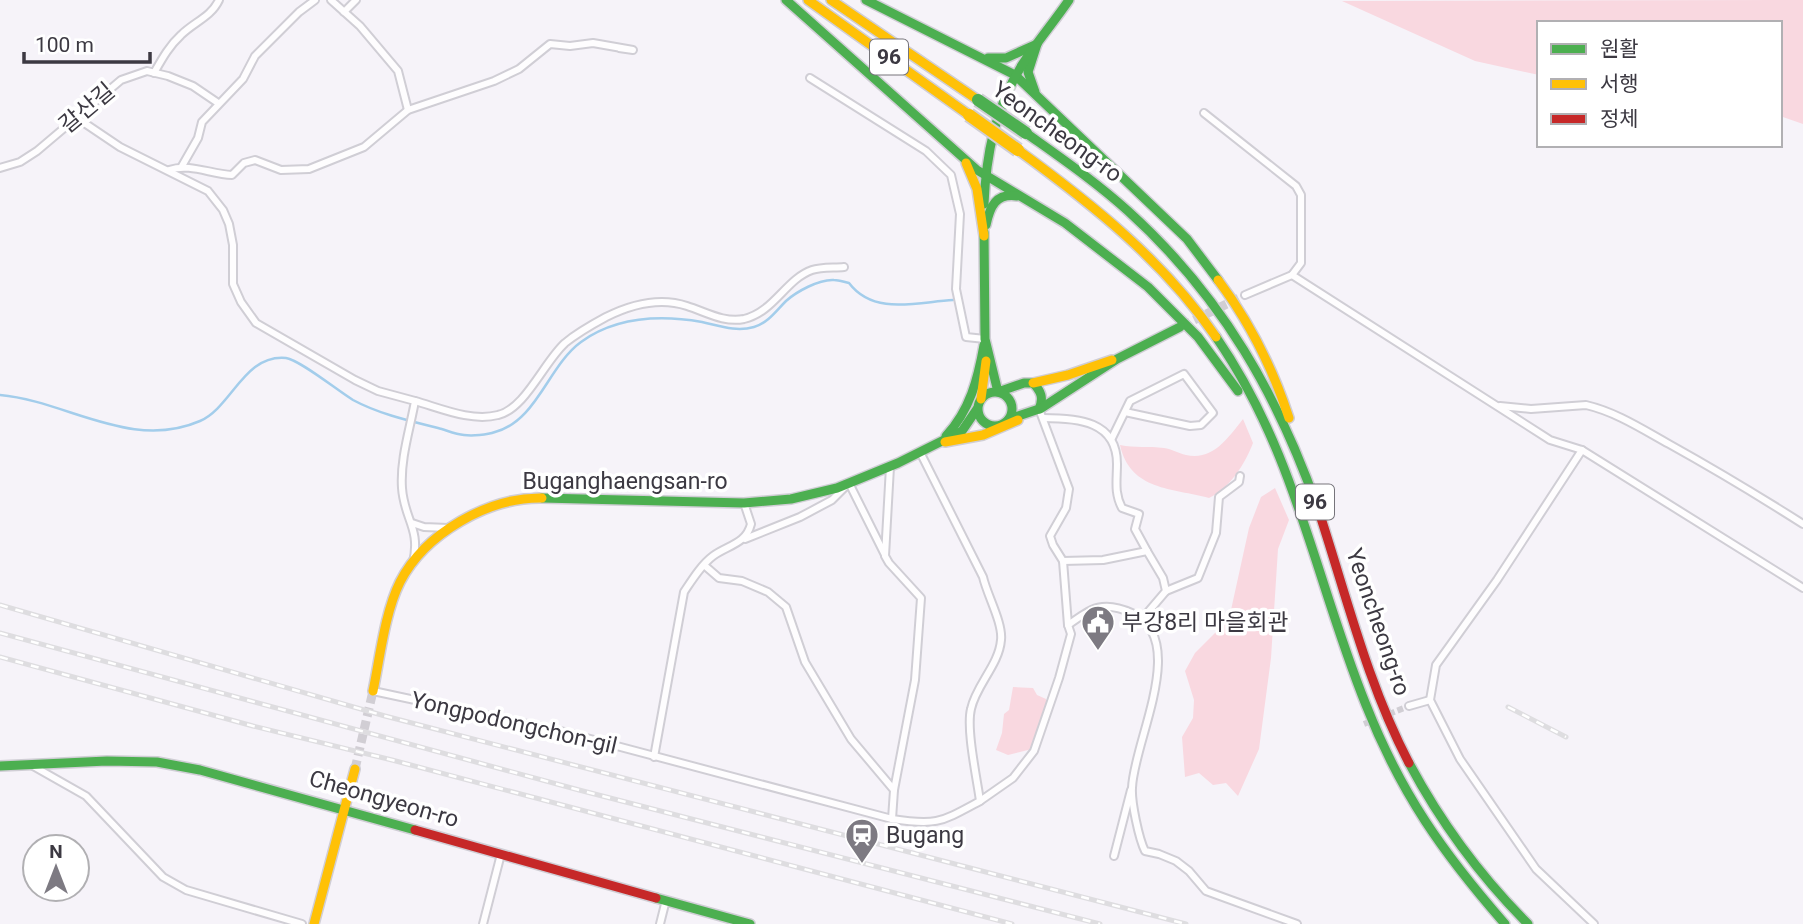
<svg xmlns="http://www.w3.org/2000/svg" width="1803" height="924" font-family="Roboto,'Noto Sans KR',sans-serif">
<rect width="100%" height="100%" fill="#f6f3f9"/>
<g fill="#f9d8e0">
<path d="M1803,0v124l-23,-8v-93h-241v52l-64,-14 -133,-60z"/>
<path d="M1243,419l10,24c-8,21 -23,45 -44,55 -36,-10 -79,-7 -89,-53 15,3 29,1 44,3 8,1 14,5 22,7 27,6 42,-17 57,-36z"/>
<path d="M1275,488l14,32 -11,29 -7,109 -12,91 -21,47 -12,-13 -13,2 -14,-12 -14,4 -3,-40 11,-19 1,-18 -9,-29 10,-18 34,-34 20,-91 12,-31z"/>
<path d="M1013,687l20,1 4,7 9,4 1,7 -15,43 -24,6 -12,-5 6,-17 2,-19 5,-4z"/>
</g>
<g fill="none" stroke-linecap="round" stroke-linejoin="round">
<path stroke="#a3cdeb" stroke-width="2.5" d="M0,395c67,6 131,56 200,26 32,-14 44,-67 86,-63 14,2 52,33 67,42 26,14 57,21 85,28 8,2 17,6 26,7 8,1 23,0 31,-3 42,-11 53,-66 86,-90 36,-26 80,-27 121,-20 18,4 34,10 52,5 14,-4 22,-16 32,-26 10,-9 33,-22 48,-21 5,0 10,2 15,3 25,33 68,19 104,17"/>
<path stroke="#d1ced4" stroke-width="6" stroke-dasharray="6 3" stroke-linecap="butt" d="M1364,724l45,-18"/>
<g stroke="#d1ced4" stroke-width="9" stroke-dasharray="9 4.5" stroke-linecap="butt">
<path d="M1182,326l63,-31"/>
<path d="M355,769l18,-78"/>
</g>
<defs>
<g id="street">
<path d="M331,0l29,26 38,45 10,39"/>
<path d="M344,12l12,-12"/>
<path d="M154,73c8,-14 15,-27 27,-38 13,-13 30,-18 38,-35"/>
<path d="M810,78l116,73 25,24 9,39 -4,75 10,48 19,2"/>
<path d="M1204,113l92,73 5,9v68l-9,12 -47,20"/>
<path d="M77,118l43,29 88,44 15,19 6,14 4,21v39l8,18 15,21 99,57 23,11 37,10c-5,28 -15,58 -13,87 2,31 19,41 11,74"/>
<path d="M182,166l16,-28 4,-16 41,-43 12,-23 44,-44 16,-12"/>
<path d="M0,168l20,-6 17,-11 84,-71 26,-9 21,5 25,10 25,17"/>
<path d="M169,170c21,-7 41,4 63,5l12,-12 11,-3 26,10 28,-1 55,-22 44,-37 86,-29 25,-12 31,-25 20,2 23,-3 40,7 -14,-2"/>
<path d="M1292,275l258,165 32,10 221,138"/>
<path d="M415,401c25,7 56,21 83,14 27,-6 46,-53 67,-72 11,-9 28,-19 41,-26 24,-12 54,-20 81,-11 19,6 37,17 57,13 30,-7 42,-40 68,-49 9,-3 22,-2 32,-3"/>
<path d="M1500,406l31,3 55,-4c30,7 56,24 83,39 45,25 90,52 134,80"/>
<path d="M1039,409l30,80 -3,19 -16,28 3,9 10,16 5,64"/>
<path d="M1043,418c35,0 74,3 74,46 0,16 -3,29 5,44l17,6 -4,15 12,22"/>
<path d="M1112,438l18,-37 54,-27 29,39 -12,12 -11,1 -65,-14"/>
<path d="M1582,450l-85,130 -61,85 -6,35 30,59 76,110 58,55"/>
<path d="M890,467l-5,89 4,7 32,35 -6,82 -21,110"/>
<path d="M412,523l12,4 24,1"/>
<path d="M745,539l55,-22 32,-17 17,-17 36,72"/>
<path d="M1063,561l40,-1 44,-9 16,27 3,13 -23,27"/>
<path d="M704,565l15,13 23,3 26,11 18,15 19,55 46,77 43,51 -2,29"/>
<path d="M1166,591l32,-13 18,-45 3,-36 20,-15 1,-6"/>
<path d="M373,691l191,41 328,87c45,7 49,3 88,-18 -3,-22 -14,-72 -9,-92 5,-24 28,-44 30,-69 2,-17 -14,-45 -18,-63l-63,-125"/>
<path d="M1409,706l21,-6"/>
<path d="M654,757l30,-165c8,-12 17,-27 29,-36 15,-11 33,-12 38,-32l-7,-21"/>
<path d="M33,766l53,30 77,81 23,13 116,34"/>
<path d="M980,801l33,-23 21,-27 25,-73 12,-44 -3,-9c24,-17 35,-25 64,-12 58,26 1,130 0,175 -1,14 7,51 13,63l14,3 17,7 13,10 17,20 91,33"/>
<path d="M1114,856l17,-66"/>
<path d="M483,924l18,-70"/>
<path d="M660,924l6,-24"/>
</g>
<g id="fast">
<path d="M786,0l191,170 88,53 83,64 50,50 40,54"/>
<path d="M866,0l149,75 172,164 31,41"/>
<path d="M988,58h18l31,-14"/>
<path d="M1035,92l-7,-20 9,-28"/>
<path d="M1026,133c35,25 70,49 102,78 94,85 151,185 192,304"/>
<path d="M984,204c2,-49 11,-96 38,-139 14,-22 32,-43 47,-65"/>
<path d="M986,225c4,-19 10,-32 31,-29"/>
<path d="M984,232l1,107 13,53 26,-9h9c8,8 11,15 6,26l-30,10"/>
<path d="M1216,337c80,116 99,242 150,368 35,89 77,148 139,219"/>
<circle cx="995" cy="409" r="17"/>
<path d="M1040,409l77,-50 63,-32"/>
<path d="M946,436c24,-26 32,-57 38,-91"/>
<path d="M542,498l202,5 47,-4 46,-11 61,-25 64,-32 15,-22"/>
<path d="M1409,763c32,60 71,113 119,161"/>
<path d="M0,766l107,-5 50,1 43,8 215,60"/>
<path d="M656,898l94,26"/>
</g>
<g id="slow">
<path d="M808,0l161,115"/>
<path d="M831,0l147,100"/>
<path d="M1018,150c74,54 146,111 198,187"/>
<path d="M966,163l11,26 7,47"/>
<path d="M1218,280c31,41 55,89 71,138"/>
<path d="M1033,383l35,-8 44,-15"/>
<path d="M981,399l5,-38"/>
<path d="M945,442l38,-7 35,-15"/>
<path d="M373,691c7,-34 12,-79 27,-109 25,-49 89,-85 142,-84"/>
<path d="M314,924l41,-155"/>
</g>
<g id="jam">
<path d="M1320,515c27,83 48,170 89,248"/>
<path d="M415,830l241,68"/>
</g>
</defs>
<use href="#street" stroke="#d0ced5" stroke-width="10"/>
<use href="#fast" stroke="#d0ced5" stroke-width="12"/>
<use href="#slow" stroke="#d0ced5" stroke-width="12"/>
<use href="#jam" stroke="#d0ced5" stroke-width="12"/>
<use href="#street" stroke="#fefdfe" stroke-width="6"/>
<use href="#fast" stroke="#4caf50" stroke-width="9"/>
<use href="#slow" stroke="#ffc107" stroke-width="9"/>
<use href="#jam" stroke="#c62828" stroke-width="9"/>
<defs>
<g id="rail">
<path d="M0,605l385,111 801,208"/>
<path d="M0,633l579,157 521,134"/>
<path d="M0,657l253,69 139,34 620,164"/>
<path d="M1508,707l58,30"/>
</g>
</defs>
<use href="#rail" stroke="#dedde0" stroke-width="5"/>
<use href="#rail" stroke="#fff" stroke-width="2.5" stroke-dasharray="8" stroke-linecap="butt"/>
<defs>
<path id="fast-bridge" d="M978,100l48,33"/>
<path id="slow-bridge" d="M969,115l49,35"/>
</defs>
<use href="#fast-bridge" stroke="#d0ced5" stroke-width="16" stroke-linecap="butt"/>
<use href="#slow-bridge" stroke="#d0ced5" stroke-width="16" stroke-linecap="butt"/>
<use href="#fast-bridge" stroke="#4caf50" stroke-width="12"/>
<use href="#slow-bridge" stroke="#ffc107" stroke-width="12"/>
</g>
<defs>
<symbol id="civic-pin" viewBox="-11 -11 22 30"><path d="M0 17L-7.5 6A9.5 9.5 0 1 1 7.5 6Z" fill="#7d7a82" stroke="#fff"/><path d="M-.6-6.5H3V-4.5H.6V-3L4-1V1h2V6H-6V1h2V-1L-.6-3ZM-1.2 2.5V6h2.4V2.5Z" fill="#fff"/></symbol>
<symbol id="station-pin" viewBox="-11 -11 22 30"><path d="M0 17L-7.5 6A9.5 9.5 0 1 1 7.5 6Z" fill="#7d7a82" stroke="#fff"/><path d="M-3-6H3Q5-6 5-4V2Q5 4 3 4L4.5 6H3L1.5 4h-3L-3 6H-4.5L-3 4Q-5 4-5 2V-4Q-5-6-3-6ZM-3.5-4v3h7v-3ZM-3.5 1v1.5H-2V1ZM2 1v1.5H3.5V1Z" fill="#fff"/></symbol>
</defs>
<g fill-rule="evenodd">
<use href="#civic-pin" x="1079" y="603" width="38" height="52"/>
<use href="#station-pin" x="843" y="816" width="38" height="52"/>
</g>
<g text-anchor="middle" dominant-baseline="central" stroke-width="7" stroke-linejoin="round" paint-order="stroke">
<g fill="#fff" stroke="#76747b" stroke-width="2">
<rect x="870" y="39.5" width="38" height="35" rx="5"/>
<rect x="1296" y="484.5" width="38" height="35" rx="5"/>
</g>
<g font-size="21" font-weight="bold" fill="#3c3942">
<text x="889" y="57">96</text>
<text x="1315" y="502">96</text>
</g>
<g font-size="23" fill="#3c3942" stroke="#fff">
<text transform="translate(87 108) rotate(-40)">갈산길</text>
<text transform="translate(1057 132) rotate(36)">Yeoncheong-ro</text>
<text x="625" y="481">Buganghaengsan-ro</text>
<text transform="translate(1378 622) rotate(71)">Yeoncheong-ro</text>
<text transform="translate(514 723) rotate(13)">Yongpodongchon-gil</text>
<text transform="translate(384 799) rotate(16)">Cheongyeon-ro</text>
</g>
<g font-size="23" fill="#3c3942" stroke="#fff" text-anchor="start">
<text x="1122" y="622">부강8리 마을회관</text>
<text x="886" y="835">Bugang</text>
</g>
</g>
<rect x="1537" y="21" width="245" height="126" fill="#ffffff" stroke="#b1b0b3" stroke-width="2"/>
<rect x="1551" y="44" width="35" height="10" fill="#4caf50" stroke="#b1b0b3" stroke-width="2"/>
<text x="1600" y="56" font-size="21" fill="#3c3942">원활</text>
<rect x="1551" y="79" width="35" height="10" fill="#ffc107" stroke="#b1b0b3" stroke-width="2"/>
<text x="1600" y="91" font-size="21" fill="#3c3942">서행</text>
<rect x="1551" y="114" width="35" height="10" fill="#c62828" stroke="#b1b0b3" stroke-width="2"/>
<text x="1600" y="126" font-size="21" fill="#3c3942">정체</text>
<g transform="translate(56 868)"><circle r="33" fill="#ffffff" stroke="#b1b0b3" stroke-width="2"/>
<path d="M0-5L12 26L0 18L-12 26Z" fill="#7d7a82"/>
<text y="-10" font-size="19" font-weight="bold" text-anchor="middle" fill="#3c3942">N</text>
</g>
<path d="M24 52v10h126v-10" fill="none" stroke="#3c3942" stroke-width="3.5"/>
<text x="35" y="52" font-size="21" fill="#3c3942" stroke="#ffffff" stroke-width="5" paint-order="stroke">100 m</text>
</svg>
